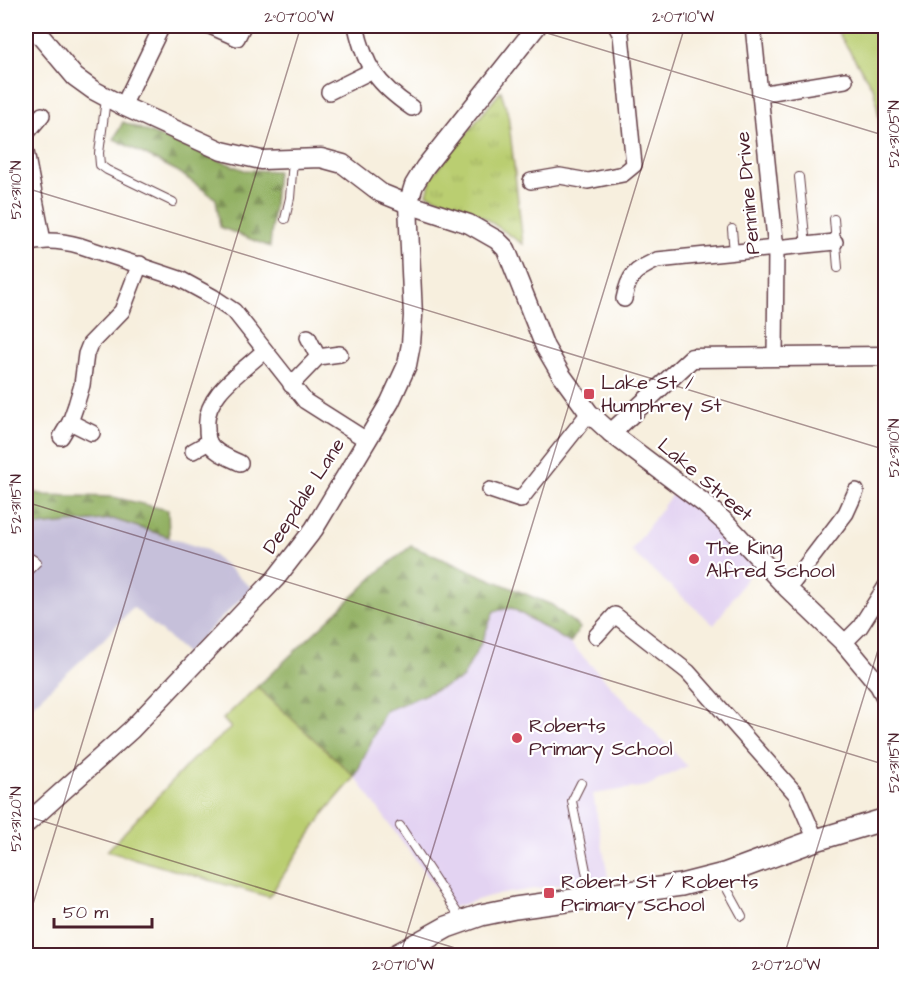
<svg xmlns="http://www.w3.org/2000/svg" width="911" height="981" font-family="'Architects Daughter',sans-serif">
<defs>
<pattern id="grass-tufts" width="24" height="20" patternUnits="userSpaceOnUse" patternTransform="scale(1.5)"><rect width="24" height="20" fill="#bace71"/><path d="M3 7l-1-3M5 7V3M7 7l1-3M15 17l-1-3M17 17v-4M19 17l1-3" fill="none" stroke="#a1b062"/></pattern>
<pattern id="forest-firs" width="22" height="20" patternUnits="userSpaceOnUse" patternTransform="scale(1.5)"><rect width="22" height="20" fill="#93b163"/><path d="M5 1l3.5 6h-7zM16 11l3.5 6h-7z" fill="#7a8f52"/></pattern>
</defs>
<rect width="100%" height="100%" fill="#fff"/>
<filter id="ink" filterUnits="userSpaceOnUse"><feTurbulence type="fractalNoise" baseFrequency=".0167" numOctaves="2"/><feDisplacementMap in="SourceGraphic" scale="12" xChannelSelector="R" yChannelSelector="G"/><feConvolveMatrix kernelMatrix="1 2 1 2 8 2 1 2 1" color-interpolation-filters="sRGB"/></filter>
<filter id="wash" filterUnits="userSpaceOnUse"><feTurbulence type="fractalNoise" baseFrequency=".008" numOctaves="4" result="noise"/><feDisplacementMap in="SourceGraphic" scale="24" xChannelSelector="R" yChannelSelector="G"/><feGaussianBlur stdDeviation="1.35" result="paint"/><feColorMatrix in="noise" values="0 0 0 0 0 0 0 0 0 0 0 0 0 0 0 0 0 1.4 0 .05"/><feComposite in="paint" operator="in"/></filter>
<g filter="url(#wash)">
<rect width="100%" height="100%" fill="#f7efde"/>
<g fill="#e3d3f2">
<path d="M675,490l34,27 46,49 -41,59 -83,-74z"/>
<path d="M512,608l58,35 117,123 -40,20 -54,8 15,83 -118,19 -39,12 -96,-131 30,-66 77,-32 20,-38 12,-30z"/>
</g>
<path fill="#c6c0da" d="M113,519l94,31 45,38 -66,65 -53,-46 -29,32 -78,72v-184z"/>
<path fill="url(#grass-tufts)" stroke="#82764e" stroke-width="1.5" d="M501,91l7,23 15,130 -40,-27 -56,-23 5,-18z"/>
<g fill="url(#forest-firs)" stroke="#6e6847" stroke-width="1.5">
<path d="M123,122l121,48 33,1 -7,76 -50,-20 -4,-28 -39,-28 -63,-32z"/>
<path d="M26,490l19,5 68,2 55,13 1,27 -56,-18 -87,8z"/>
<path d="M411,546l141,59 28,23 -10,15 -58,-35 -18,3 -12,30 -20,38 -77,32 -30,66 -98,-90 125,-118z"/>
</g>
<g fill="#bace71" stroke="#82764e" stroke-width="1.5">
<path d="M828,26h57v123l-11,-59 -38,-61z"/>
<path d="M257,687l98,90 -31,36 -55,84 -162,-46 85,-91 39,-32 -8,-9z"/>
</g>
</g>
<g filter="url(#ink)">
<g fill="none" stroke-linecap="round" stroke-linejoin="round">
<defs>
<g id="service">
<path d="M106,99l-7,54 1,12 7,5 66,32"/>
<path d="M799,177l7,69"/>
<path d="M285,219l5,-21 3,-38"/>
<path d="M834,219l4,49"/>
<path d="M732,229l2,24"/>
<path d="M26,555l11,7 -11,11"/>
<path d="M581,783l-9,18 19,95"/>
<path d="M400,826l62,94"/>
<path d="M720,876l22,40"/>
</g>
<g id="minor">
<path d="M210,26l27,12 6,-12"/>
<path d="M356,26c9,41 21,58 56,82"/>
<path d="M753,26l23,223 -1,108"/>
<path d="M329,92l42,-21"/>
<path d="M760,94l85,-14"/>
<path d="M123,106l39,-80"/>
<path d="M26,134l16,-19"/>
<path d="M26,152l17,89"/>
<path d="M531,181l29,-5 28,5 35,-7 11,-9 -13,-130 -5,-9"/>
<path d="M26,244c18,-5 37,-3 55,2l99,33 33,18 21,14 71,90 63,40"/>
<path d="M624,299c5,-25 10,-28 33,-39l178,-18"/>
<path d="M308,337l10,20 22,-3"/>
<path d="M291,385l27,-28"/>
<path d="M70,422l22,11"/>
<path d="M61,437l9,-15 6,-17 6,-20 4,-31 4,-10 32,-33 18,-47"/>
<path d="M193,451l16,-9"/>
<path d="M240,463c-10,-5 -26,-10 -31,-21 -2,-4 -2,-10 -2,-14 -4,-33 36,-57 57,-77"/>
<path d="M490,490l30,10 69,-87"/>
<path d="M788,589l58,-76 10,-22"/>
<path d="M596,636l19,-21 73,57 108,122 20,46"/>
<path d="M844,643l16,-16 26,-41"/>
</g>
<g id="tertiary">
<path d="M32,26l43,51 18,13 30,16 99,45 39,9 60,-2 22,6 38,29 27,11 61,20 28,16 9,9 39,98 17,29 27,37 22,20 94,71 21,19 62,66 56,54 35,42 7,13"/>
<path d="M611,433l81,-75 194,-2"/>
<path d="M26,824l105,-94 145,-152 38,-49 76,-127 17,-37 4,-21 2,-28 -5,-112 6,-19 11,-18 112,-141"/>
</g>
<path id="secondary" d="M395,956l52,-29 34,-12 34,-7 166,-23 43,-11 92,-34 70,-21"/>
</defs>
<use href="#service" stroke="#643e46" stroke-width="10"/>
<use href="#minor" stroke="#643e46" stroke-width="18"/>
<use href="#tertiary" stroke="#643e46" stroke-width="21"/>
<use href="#secondary" stroke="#643e46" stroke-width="24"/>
<use href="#service" stroke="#fff" stroke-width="8"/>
<use href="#minor" stroke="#fff" stroke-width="15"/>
<use href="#tertiary" stroke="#fff" stroke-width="18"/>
<use href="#secondary" stroke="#fff" stroke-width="21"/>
</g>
</g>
<path fill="none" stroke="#4a1f2b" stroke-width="1.5" stroke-opacity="0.45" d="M524,26l362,110M26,188l860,262M26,502l860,263M26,816l455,140M26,927l275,-901M400,956l285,-930M784,956l102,-332"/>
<g fill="#d1495b" stroke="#fff" stroke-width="2">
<rect x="583" y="388" width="12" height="12" rx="3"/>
<circle cx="694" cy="559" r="6"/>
<circle cx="517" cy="738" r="6"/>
<rect x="543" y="887" width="12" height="12" rx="3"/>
</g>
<g text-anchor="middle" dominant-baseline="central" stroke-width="4.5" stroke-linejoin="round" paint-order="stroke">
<g font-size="20" fill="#4a1f2b" stroke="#fff">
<text transform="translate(748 193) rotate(-95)">Pennine Drive</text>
<text transform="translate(705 480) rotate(40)">Lake Street</text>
<text transform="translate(304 496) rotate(-57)">Deepdale Lane</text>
</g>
<g font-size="20" fill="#4a1f2b" stroke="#fff" text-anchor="start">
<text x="601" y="383">Lake St /<tspan x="601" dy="23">Humphrey St</tspan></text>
<text x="706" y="548">The King<tspan x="706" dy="23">Alfred School</tspan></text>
<text x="529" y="726">Roberts<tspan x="529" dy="23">Primary School</tspan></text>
<text x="561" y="882">Robert St / Roberts<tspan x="561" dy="23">Primary School</tspan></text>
</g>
</g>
<rect width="911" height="981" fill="none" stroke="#fff" stroke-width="66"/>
<path d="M54 918v9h98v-9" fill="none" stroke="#4a1f2b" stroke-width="3"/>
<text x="63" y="918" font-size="18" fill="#4a1f2b" stroke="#ffffff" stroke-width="4.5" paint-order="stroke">50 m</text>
<rect x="33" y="33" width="845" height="915" fill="none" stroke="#4a1f2b" stroke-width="2"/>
<g font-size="15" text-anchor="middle" fill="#4a1f2b">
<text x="299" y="22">2°07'00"W</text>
<text x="683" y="22">2°07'10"W</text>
<text transform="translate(894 134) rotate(-90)" y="5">52°31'05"N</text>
<text transform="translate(16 190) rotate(-90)" y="5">52°31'10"N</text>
<text transform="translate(894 448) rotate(-90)" y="5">52°31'10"N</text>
<text transform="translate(16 504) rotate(-90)" y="5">52°31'15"N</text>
<text transform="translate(894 763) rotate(-90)" y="5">52°31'15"N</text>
<text transform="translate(16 819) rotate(-90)" y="5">52°31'20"N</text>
<text x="403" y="970">2°07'10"W</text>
<text x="786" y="970">2°07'20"W</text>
</g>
</svg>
